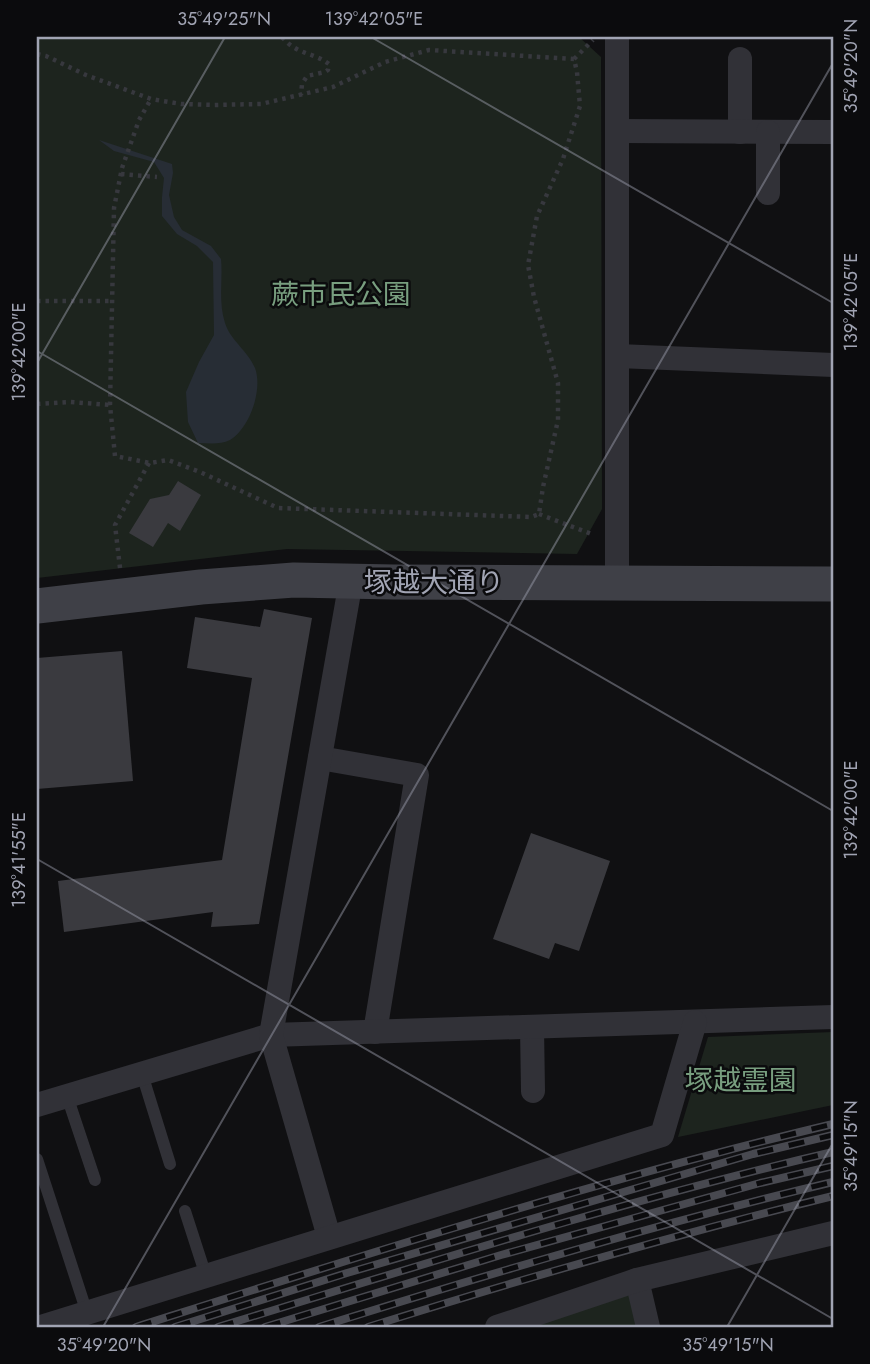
<svg xmlns="http://www.w3.org/2000/svg" width="870" height="1364" font-family="Jost,'Noto Sans JP',sans-serif">
<rect width="100%" height="100%" fill="#101012"/>
<g fill="#1d241e">
<path d="M37,37h542l22,20 1,452 -25,45 -290,-5 -250,29z"/>
<path d="M833,1032v73l-155,32 30,-100z"/>
<path d="M632,1291l8,36h-118z"/>
</g>
<path fill="#272d35" d="M99,140l73,24 1,9 -4,22 5,22 8,13 29,16 10,13c2,21 -3,42 4,64 5,17 23,28 30,45 8,21 -5,60 -25,72 -10,5 -22,3 -32,3l-10,-21 -2,-30 13,-30 15,-27 -1,-73 -16,-16 -20,-12 -15,-18v-19l2,-19 -10,-16 -40,-11z"/>
<g fill="#3a3a3f">
<path d="M178,481l23,14 -21,36 -12,-8 -15,24 -24,-14 21,-34 19,-4z"/>
<path d="M264,609l48,9 -53,306 -48,3 2,-15 -149,20 -6,-51 164,-21 30,-182 -65,-10 8,-51 65,10z"/>
<path d="M122,651l11,130 -96,8v-131z"/>
<path d="M531,833l79,28 -31,90 -24,-8 -6,16 -56,-20z"/>
</g>
<g fill="none" stroke-linecap="round" stroke-linejoin="round">
<g stroke="#37383e" stroke-width="4.5" stroke-dasharray="3.5 5" stroke-linecap="butt">
<path d="M282,37c15,18 31,15 47,27l-1,6 -3,2 -18,4 -5,8 -1,11"/>
<path d="M37,54l9,2 40,19 65,24 30,5 33,1 47,-1 72,-17 52,-25 44,-12 145,9 3,13 3,34 -17,53 -26,57 -9,49 6,32 24,86v37l-15,67 -4,27 -8,3 -253,-9 -78,-36 -32,-12 -18,3 -35,-7 -5,-51 4,-197 8,-40 17,-48 12,-21"/>
<path d="M574,59l19,-19"/>
<path d="M121,174l36,3"/>
<path d="M37,301h75"/>
<path d="M37,404l33,-2 40,3"/>
<path d="M539,514l55,21"/>
<path d="M120,568l-5,-43 34,-62"/>
</g>
<g stroke="#313137" stroke-width="12">
<path d="M142,1074l28,90"/>
<path d="M67,1096l28,84"/>
<path d="M37,1159l50,154"/>
<path d="M185,1211l21,65"/>
</g>
<g stroke="#313137" stroke-width="24">
<path d="M740,59v73"/>
<path d="M618,131l215,1"/>
<path d="M768,193v-61"/>
<path d="M618,356l215,9"/>
<path d="M617,583v-546"/>
<path d="M320,758l97,17 -42,257"/>
<path d="M532,1027l1,64"/>
<path d="M37,1105l234,-70 562,-18"/>
<path d="M329,1237l-58,-202 80,-454"/>
<path d="M637,1280l11,47"/>
<path d="M41,1327l621,-192 33,-113"/>
<path d="M497,1327l140,-47 196,-47"/>
</g>
<path stroke="#3f4047" stroke-width="35" d="M37,606l164,-19 93,-7 100,2 439,2"/>
<defs>
<g id="rail">
<path d="M136,1327c231,-73 462,-147 697,-203"/>
<path d="M175,1327l172,-54 406,-119 80,-19"/>
<path d="M218,1327c204,-62 407,-127 615,-175"/>
<path d="M265,1327l236,-72 259,-72 73,-17"/>
<path d="M319,1327c170,-53 341,-104 514,-145"/>
<path d="M368,1327c154,-48 309,-93 465,-131"/>
</g>
</defs>
<use href="#rail" stroke="#484950" stroke-width="8"/>
<use href="#rail" stroke="#0b0b0d" stroke-width="5" stroke-dasharray="16" stroke-linecap="butt"/>
</g>
<path fill="none" stroke="#a1a4b3" stroke-width="2" stroke-opacity="0.45" d="M371,37l462,266M37,351l796,460M37,363l188,-326M37,859l796,460M103,1327l730,-1264M727,1327l106,-184"/>
<g text-anchor="middle" dominant-baseline="central" stroke-width="5" stroke-linejoin="round" paint-order="stroke">
<g font-size="28" fill="#789e7f" stroke="#0b0b0d">
<text x="341" y="294">蕨市民公園</text>
<text x="741" y="1080">塚越霊園</text>
</g>
<g font-size="28" fill="#a1a4b3" stroke="#0b0b0d">
<text x="434" y="582">塚越大通り</text>
</g>
</g>
<rect width="870" height="1364" fill="none" stroke="#0b0b0d" stroke-width="77"/>
<rect x="38" y="38" width="794" height="1288" fill="none" stroke="#a1a4b3" stroke-width="2.5"/>
<g font-size="18" text-anchor="middle" fill="#a1a4b3">
<text x="224" y="25">35°49'25"N</text>
<text x="374" y="25">139°42'05"E</text>
<text transform="translate(851 66) rotate(-90)" y="6">35°49'20"N</text>
<text transform="translate(851 302) rotate(-90)" y="6">139°42'05"E</text>
<text transform="translate(19 352) rotate(-90)" y="6">139°42'00"E</text>
<text transform="translate(851 810) rotate(-90)" y="6">139°42'00"E</text>
<text transform="translate(19 860) rotate(-90)" y="6">139°41'55"E</text>
<text transform="translate(851 1146) rotate(-90)" y="6">35°49'15"N</text>
<text x="104" y="1351">35°49'20"N</text>
<text x="728" y="1351">35°49'15"N</text>
</g>
</svg>
